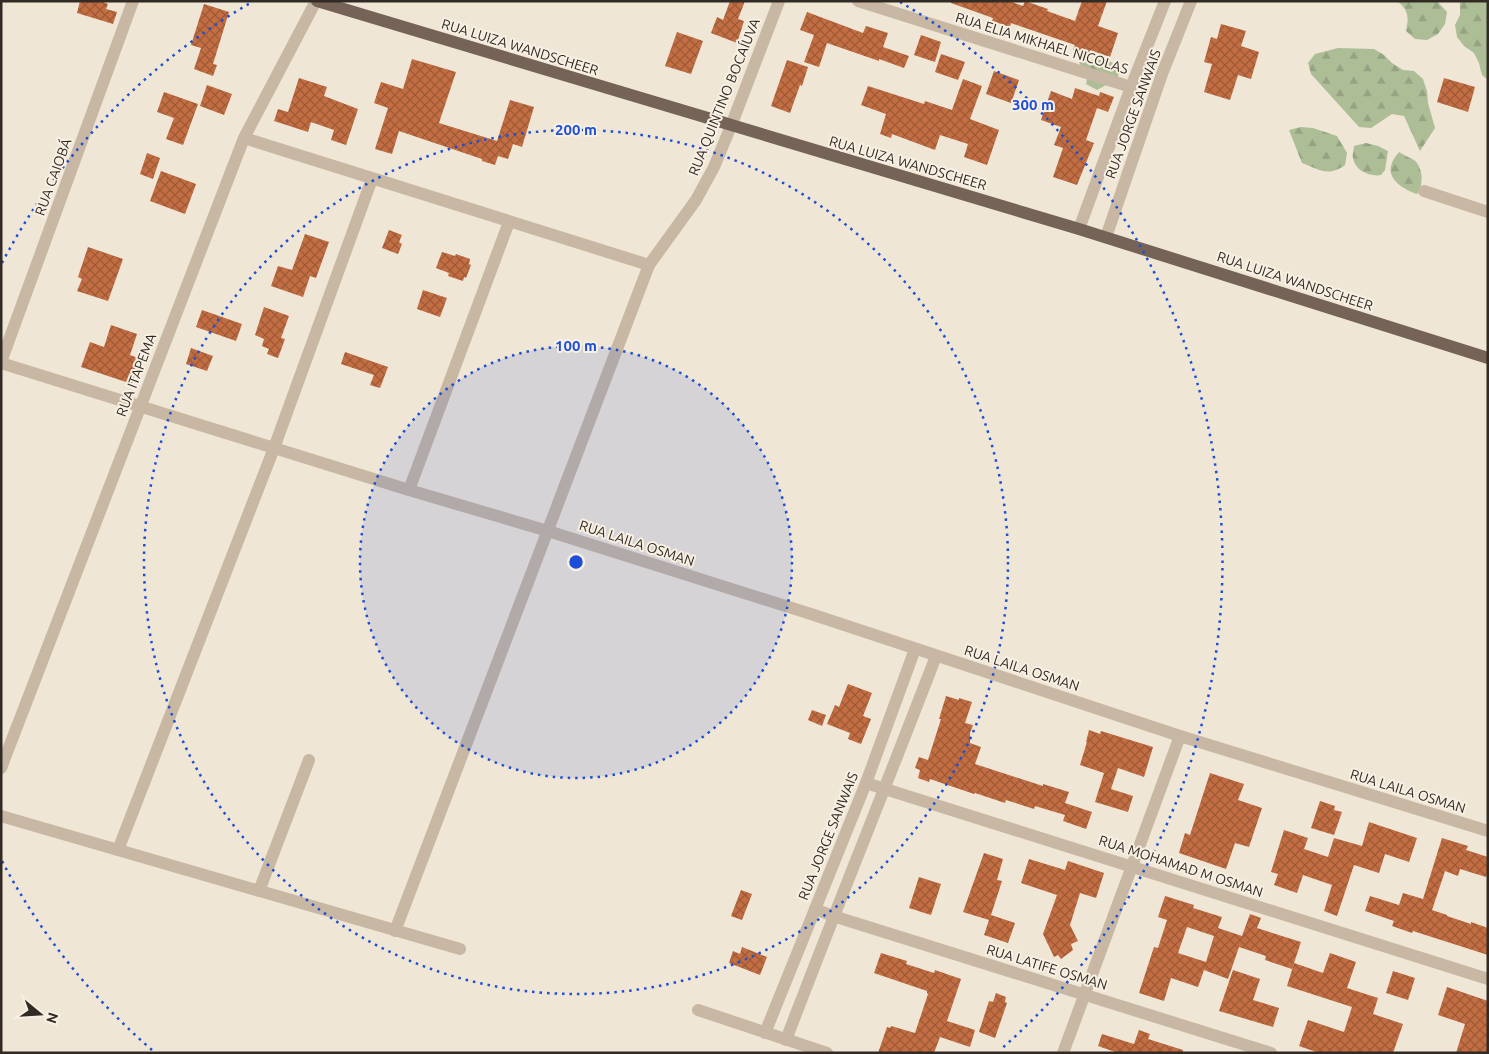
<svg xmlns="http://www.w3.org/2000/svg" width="1489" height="1054" font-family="Ubuntu,sans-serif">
<defs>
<pattern id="forest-firs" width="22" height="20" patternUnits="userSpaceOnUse" patternTransform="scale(1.25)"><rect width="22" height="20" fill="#adbe97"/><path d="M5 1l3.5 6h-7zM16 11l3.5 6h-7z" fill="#95a382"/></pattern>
<pattern id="building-cross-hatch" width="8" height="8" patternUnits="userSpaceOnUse" patternTransform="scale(1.25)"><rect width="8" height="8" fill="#c26d42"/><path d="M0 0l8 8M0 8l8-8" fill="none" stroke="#9e5a37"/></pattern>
</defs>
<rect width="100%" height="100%" fill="#efe6d6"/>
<g fill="url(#forest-firs)">
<path d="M1397,1h40l10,11 -2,12 -7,10 -11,6 -12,-1 -9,-8c3,-13 3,-21 -9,-30z"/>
<path d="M1460,1h28v79l-6,-5 -3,-12 -5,-10 -10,-7 -7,-9 -2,-12 5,-10z"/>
<path d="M1338,48l36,1 10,6 8,8 11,7 11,1 9,8 4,12 1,12 7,25 -15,23 -16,-35 -12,-2 -21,14 -12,-1 -48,-53 -3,-11 7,-9z"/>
<path d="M1084,59c7,2 14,0 21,1 6,1 11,5 16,7l-4,12 -20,11 -11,-6 1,-6 -8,-16z"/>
<path d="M1301,127l12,1 24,8 10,17 -2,12c-17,12 -25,5 -43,-2l-13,-33z"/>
<path d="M1366,143l12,3 10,5 -3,19 -4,5c-11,2 -26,-4 -28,-17 -1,-3 1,-9 1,-12z"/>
<path d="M1399,152c4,3 10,5 15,8 9,7 10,25 3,34 -12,-4 -32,-15 -25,-31 1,-4 4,-7 7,-11z"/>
</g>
<g fill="url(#building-cross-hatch)" fill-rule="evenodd">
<path d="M80,1h20l8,3 -2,5 11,3 -4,12 -36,-11z"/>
<path d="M730,1h15l-7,18 6,2 -7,22 -26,-10 6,-16 6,3z"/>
<path d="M951,1h58l14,5 2,-5 23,8 -1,2 28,10 7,-20h25l-9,25 20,7 -8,24 -20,-7 -1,5 -16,-5 2,-5 -64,-22 -1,4 -18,-6 1,-3 -42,-15z"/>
<path d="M204,4l25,8 -16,52 4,1 -4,11 -19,-7 7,-21 -10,-3z"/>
<path d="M807,12l56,21 3,-7 22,7 -5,14 26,9 -5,12 -25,-9v2l-52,-18 -8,24 -15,-5 10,-27 -14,-5z"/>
<path d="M1221,24l25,7 -5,15 18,6 -8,27 -13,-4 -8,25 -26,-8 8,-28 -8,-2 7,-25 6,2z"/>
<path d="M677,32l26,9 -12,33 -26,-8z"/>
<path d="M921,35l20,7 -6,20 -21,-7z"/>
<path d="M941,54l24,8 -7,18 -23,-8z"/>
<path d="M412,59l44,13 -17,51 58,18 13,-41 24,7 -12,40 -9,-3 -5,15 -10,-3 -3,9 -13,-4v-2l-83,-28 -7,23 -17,-5 13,-41 -14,-5 7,-21 22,7z"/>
<path d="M787,60l21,7 -6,19 -2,-1 -10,28 -19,-7z"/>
<path d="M994,71l25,9 -8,23 -25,-9z"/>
<path d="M299,78l28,9 -3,9 34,13 -12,36 -15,-5 3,-10 -23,-8 -3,10 -34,-11 4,-12 10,3z"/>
<path d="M1444,78l31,9 -7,25 -31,-10z"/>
<path d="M963,79l19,7 -12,33 29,11 -12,35 -23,-8 4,-13 -28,-9 -5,15 -43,-16 -1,4 -11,-4 6,-20 -25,-9 7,-19 56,18 1,-3 27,9z"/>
<path d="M207,85l25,9 -8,21 -24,-9z"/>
<path d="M1075,88l24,8 1,-4 14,5 -6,15 -11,-4 -11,32 8,3 -17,42 -24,-8 10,-29 -9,-3 7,-18 -20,-7 10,-29 21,8z"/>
<path d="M164,92l34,12 -15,41 -17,-6 8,-21 -17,-6z"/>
<path d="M147,153l13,5 -7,21 -13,-5z"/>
<path d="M161,171l35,13 -11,30 -35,-13z"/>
<path d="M389,230l13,5 -3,7 3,2 -4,10 -16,-6z"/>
<path d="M305,234l24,8 -13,36 -6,-2 -7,21 -32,-11 7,-20 14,4z"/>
<path d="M88,247l35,12 -15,42 -31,-10 5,-12 -4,-2z"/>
<path d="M442,252l13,4 1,-2 14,5 -1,5 2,1 -5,13 -2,-1 -1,4 -15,-5 1,-3 -13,-5z"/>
<path d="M423,290l24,8 -7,19 -23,-8z"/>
<path d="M264,307l25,9 -8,22 4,1 -7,19 -11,-4 2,-5 -7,-3 2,-7 -9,-4z"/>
<path d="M202,310l40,14 -6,17 -40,-14z"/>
<path d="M111,325l26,9 -7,21 11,4 -9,25 -51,-17 9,-25 14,5z"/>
<path d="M191,348l22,8 -6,15 -21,-7z"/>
<path d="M345,352l43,15 -8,21 -10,-3 4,-10 -33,-11z"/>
<path d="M848,684l24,9 -9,23 8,3 -10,25 -13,-5 2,-6 -23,-9 8,-19 4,2z"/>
<path d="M946,696l13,4v-2l13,4 -7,21 8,2 -3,8v10l11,4 -6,17 68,22v-2l26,8 -4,11 27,9 -6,17 -23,-8 2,-6 -30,-9 -1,3 -28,-9 -1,3 -30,-10 -1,1 -44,-15 -1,3 -11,-4 2,-8 -5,-2 4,-11 9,3 13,-41h-2z"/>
<path d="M812,710l14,5 -4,11 -14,-6z"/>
<path d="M1089,730l11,4 1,-3 52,16 -9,30 -26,-9 -7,21 22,7 -5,16 -33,-10 9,-29 -24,-8 7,-23h-1z"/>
<path d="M1210,773l34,11 -6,16 24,8 -13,39 -14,-4 -9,26 -47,-16 6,-20 5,2z"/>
<path d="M1320,801l15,5 -1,4 8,2 -8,23 -23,-7z"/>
<path d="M1369,822l48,16 -8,24 -24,-8 -6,19 -25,-8 -17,51 -13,-5 8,-26 -29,-10 -6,18 -23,-8 4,-11 -7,-2 13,-42 24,8 -4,11 24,8 6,-19 28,8z"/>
<path d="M1442,838l26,8 -2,4 22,7v14l-2,6 -26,-8 -2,7 -13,-5 -13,39 15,5v1l24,8v-2l17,6v27l-75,-24 -1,2 -20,-7 2,-5 -29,-10 5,-15 29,9 4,-12 20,6z"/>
<path d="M984,853l19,6 -6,21 5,1 -11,34 24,8 -7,20 -24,-8 5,-15 -26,-8z"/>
<path d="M1029,859l36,11 3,-9 36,12 -8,25 -16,-5 -10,32 8,16 -7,3 2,6 -12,9 -3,-4 -4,2 -11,-23 14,-39 -36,-12z"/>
<path d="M919,877l22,7 -10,31 -22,-7z"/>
<path d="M741,890l11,4 -10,26 -11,-4z"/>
<path d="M1165,896l29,9 -1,3 29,9 -4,11 24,8 8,-22 11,4 -4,10 44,14 -9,27 -27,-9 1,-4 -27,-9 -11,32 -24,-9 -6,17 -27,-9 -7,23 -25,-8 15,-46 4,1 9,-28 -9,-3zM1187,927l27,9 -8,26 -28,-9z"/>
<path d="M742,947l25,10 -7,18 -31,-12 4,-12 7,3z"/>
<path d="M881,953l26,8 -1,3 28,9 1,-3 26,9 -14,42 28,9 -5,17 -30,-10 -6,16h-56l9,-26 3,1 1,-2 24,7 13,-39 -1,-1v-2l-53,-18z"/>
<path d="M1330,953l26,9 -9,26 31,10 -5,16 30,10 -10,29h-74l-20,-7 9,-26 36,12 8,-25 -65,-21 7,-23 29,10z"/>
<path d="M1233,970l27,9 -7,21 26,8 -6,19 -54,-16z"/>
<path d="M1393,971l22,7 -7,22 -22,-7z"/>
<path d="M1447,987l41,14v52h-32l9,-29 -27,-9z"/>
<path d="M996,993l10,4 -1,5 2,1 -12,35 -16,-6 10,-31 4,1z"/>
<path d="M1139,1030l11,4 -2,5 35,11v3h-65l-20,-7 4,-12 32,10z"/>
</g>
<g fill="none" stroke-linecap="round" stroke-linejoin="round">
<g stroke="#c7b7a3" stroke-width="12">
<path d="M858,1l273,86"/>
<path d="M244,138l405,127"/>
<path d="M1424,191l64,21"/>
<path d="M1079,229l52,-142 34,-86"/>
<path d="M1106,237l56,-163 29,-73"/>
<path d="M1,362l132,-361"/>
<path d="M1,363l408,127 139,41 266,84 366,121 308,95"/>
<path d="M409,490l100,-268"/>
<path d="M1,768l243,-630 72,-137"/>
<path d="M866,783l622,196"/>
<path d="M1,816l459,133"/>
<path d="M118,850l156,-402 98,-269"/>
<path d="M259,891l50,-131"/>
<path d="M815,909l18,7 438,137"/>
<path d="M395,931l254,-666 47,-65 18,-33 17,-41 48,-125"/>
<path d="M698,1010l129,43"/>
<path d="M765,1033l101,-250 49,-134"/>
<path d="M786,1040c49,-129 101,-256 150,-384"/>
<path d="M1063,1053l117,-317"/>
</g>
<path stroke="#746356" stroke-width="12" d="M317,1l762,228 409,129"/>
</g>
<circle cx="576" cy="562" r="216" fill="#1d4ed8" fill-opacity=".12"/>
<g fill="none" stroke="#1d4ed8" stroke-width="2.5" stroke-dasharray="2.5 5">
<circle cx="576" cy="562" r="216"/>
<circle cx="576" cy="562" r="432"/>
<path d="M152 1050A647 647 0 0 1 2 861M2 263A647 647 0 0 1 252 2M900 2A647 647 0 0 1 1000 1050"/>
</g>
<g text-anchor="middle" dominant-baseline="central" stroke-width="4" stroke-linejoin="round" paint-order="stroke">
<g font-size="14" fill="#322a25" stroke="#f8f0e2">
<text transform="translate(1042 43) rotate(17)">RUA ELIA MIKHAEL NICOLAS</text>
<text transform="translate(520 47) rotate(17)">RUA LUIZA WANDSCHEER</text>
<text transform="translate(724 97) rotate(-68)">RUA QUINTINO BOCAÍUVA</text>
<text transform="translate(1133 114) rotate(-70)">RUA JORGE SANWAIS</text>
<text transform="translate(908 163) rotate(16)">RUA LUIZA WANDSCHEER</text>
<text transform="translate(53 177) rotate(-70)">RUA CAIOBÁ</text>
<text transform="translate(1295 281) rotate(18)">RUA LUIZA WANDSCHEER</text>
<text transform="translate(136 375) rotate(-69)">RUA ITAPEMA</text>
<text transform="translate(637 543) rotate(18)">RUA LAILA OSMAN</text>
<text transform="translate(1022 668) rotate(18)">RUA LAILA OSMAN</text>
<text transform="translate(1408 791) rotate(17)">RUA LAILA OSMAN</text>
<text transform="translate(828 836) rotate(-68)">RUA JORGE SANWAIS</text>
<text transform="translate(1181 866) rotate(18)">RUA MOHAMAD M OSMAN</text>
<text transform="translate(1047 967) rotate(17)">RUA LATIFE OSMAN</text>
</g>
</g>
<circle cx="576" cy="562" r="8" fill="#1d4ed8" stroke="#f8f0e2" stroke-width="2.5"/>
<g font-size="15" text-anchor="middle" font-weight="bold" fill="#1d4ed8" stroke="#f8f0e2" stroke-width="4" stroke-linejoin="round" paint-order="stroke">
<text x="1033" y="110">300 m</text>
<text x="576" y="135">200 m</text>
<text x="576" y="351">100 m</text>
</g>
<rect width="1489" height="1054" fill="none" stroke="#322a25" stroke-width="5"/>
<g transform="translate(40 1014) rotate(108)" stroke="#f8f0e2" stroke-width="4" paint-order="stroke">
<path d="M0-4L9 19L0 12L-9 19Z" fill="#322a25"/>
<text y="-8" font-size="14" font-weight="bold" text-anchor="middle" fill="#322a25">N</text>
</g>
</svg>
